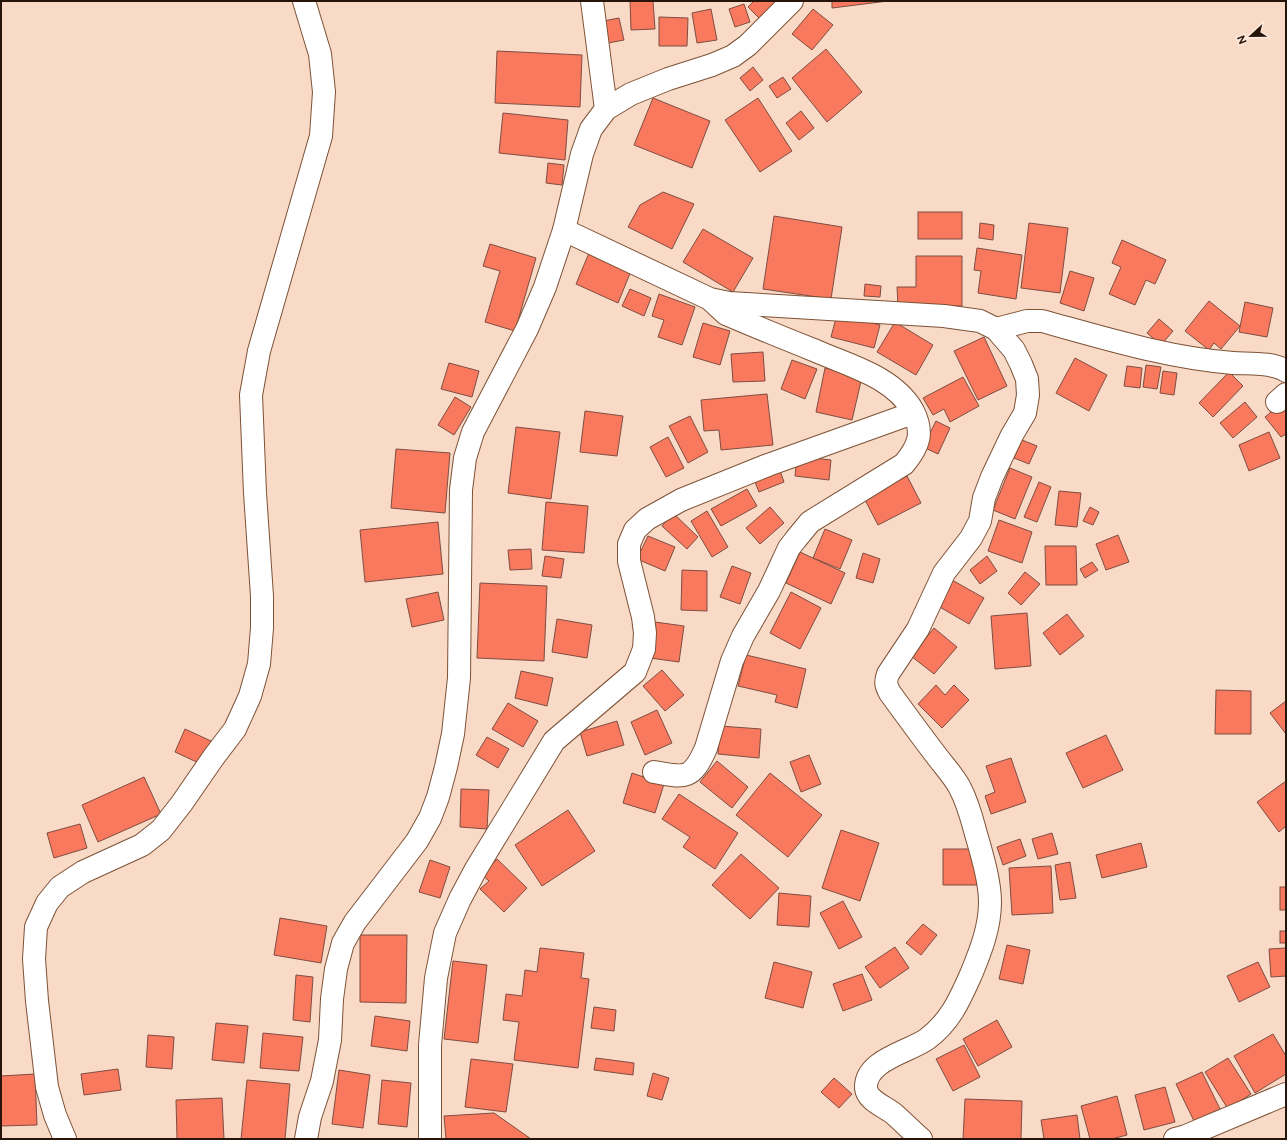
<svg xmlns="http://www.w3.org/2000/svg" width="1287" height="1140" font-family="Figtree,sans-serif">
<rect width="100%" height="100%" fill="#f9dac7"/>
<g fill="#f8795d" stroke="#7f4d41">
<path d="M630,1h23l2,28 -24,1z"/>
<path d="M754,1h21l2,2 -17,16 -12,-12z"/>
<path d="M832,1h56l-56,7z"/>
<path d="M744,4l6,18 -15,5 -6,-18z"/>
<path d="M711,9l6,31 -20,3 -5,-30z"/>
<path d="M813,9l20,16 -21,25 -20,-16z"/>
<path d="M659,17l29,1 -1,28h-28z"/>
<path d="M619,18l5,22 -16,3 -5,-22z"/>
<path d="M826,49l36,43 -35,30 -35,-44z"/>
<path d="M497,51l85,4 -2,52 -85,-4z"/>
<path d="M753,67l10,13 -13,11 -10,-13z"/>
<path d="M783,77l8,12 -14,9 -8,-12z"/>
<path d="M653,98l57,23 -18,47 -58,-23z"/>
<path d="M758,98l34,53 -32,21 -35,-52z"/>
<path d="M801,111l13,17 -15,12 -13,-17z"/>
<path d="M503,113l65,7 -3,40 -66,-7z"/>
<path d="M548,163l16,2 -2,20 -16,-2z"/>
<path d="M663,192l31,12 -22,45 -44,-22 12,-22z"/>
<rect x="918" y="212" width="44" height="27"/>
<path d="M774,216l68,11 -11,72 -68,-10z"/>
<path d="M980,223l14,2 -1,15 -14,-2z"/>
<path d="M1029,223l39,5 -8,65 -39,-5z"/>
<path d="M703,229l50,29 -20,34 -50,-30z"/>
<path d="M1122,240l44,20 -11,24 -9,-4 -11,25 -26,-11 12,-27 -9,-4z"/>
<path d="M490,244l46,14 -21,73 -30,-9 15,-51 -17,-5z"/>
<path d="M977,248l45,7 -6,44 -38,-6 3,-22 -7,-1z"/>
<path d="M589,253l42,18 -13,32 -42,-19z"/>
<path d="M916,256h46v50h-64l-1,-19h19z"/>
<path d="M1070,271l24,7 -10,33 -24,-8z"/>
<path d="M865,284l16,2 -1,11 -16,-1z"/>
<path d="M630,289l21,9 -7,18 -22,-10z"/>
<path d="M659,294l36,13 -13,38 -24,-8 6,-17 -12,-4z"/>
<path d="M1209,301l31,25 -19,23 -7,-6 -5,7 -24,-19z"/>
<path d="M1245,302l28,6 -6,29 -28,-5z"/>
<path d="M837,314l43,11 -6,23 -43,-11z"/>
<path d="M1159,319l14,12 -12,14 -14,-12z"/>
<path d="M895,322l38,23 -17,30 -39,-23z"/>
<path d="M703,323l27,8 -10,34 -27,-8z"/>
<path d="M984,337l23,49 -29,14 -24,-49z"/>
<path d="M763,352l2,29 -32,1 -2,-28z"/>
<path d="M1075,358l32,17 -18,36 -33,-18z"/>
<path d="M792,360l25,9 -12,30 -24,-10z"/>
<path d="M449,363l30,8 -7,26 -31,-8z"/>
<path d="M1146,365l15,2 -4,22 -14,-2z"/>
<path d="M1127,366l15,2 -2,20 -16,-2z"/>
<path d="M825,368l37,9 -10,43 -36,-8z"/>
<path d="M1163,371l14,2 -3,22 -14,-2z"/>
<path d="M1229,372l14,14 -30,31 -14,-14z"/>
<path d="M963,377l16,29 -29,16 -6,-13 -11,6 -10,-17z"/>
<path d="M767,394l6,51 -52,5 -2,-20 -15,1 -3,-31z"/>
<path d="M455,397l16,10 -17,28 -16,-10z"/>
<path d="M1286,400v34l-5,3 -16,-20z"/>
<path d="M1245,402l12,15 -24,21 -13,-15z"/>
<path d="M585,411l38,5 -6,40 -37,-4z"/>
<path d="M690,416l18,36 -20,11 -19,-37z"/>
<path d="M936,421l14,7 -12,26 -15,-7z"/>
<path d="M516,427l44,5 -9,67 -43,-6z"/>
<path d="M1269,432l11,26 -31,13 -10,-26z"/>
<path d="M668,437l16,31 -18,9 -16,-30z"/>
<path d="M1022,440l15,6 -8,18 -15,-6z"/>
<path d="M396,449l54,4 -5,60 -54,-5z"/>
<path d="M797,456l34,4 -2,20 -34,-4z"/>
<path d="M779,468l5,14 -25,10 -6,-15z"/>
<path d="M1010,468l22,9 -17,42 -22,-9z"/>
<path d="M907,476l14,27 -43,22 -14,-27z"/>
<path d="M1039,482l12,5 -14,35 -13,-5z"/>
<path d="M747,489l10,17 -36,20 -10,-17z"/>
<path d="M1059,491l22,2 -4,34 -22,-2z"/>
<path d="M546,502l42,4 -4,47 -42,-3z"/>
<path d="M770,507l14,16 -24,21 -14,-16z"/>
<path d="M1090,507l9,5 -6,13 -10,-4z"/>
<path d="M707,511l21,36 -16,10 -21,-36z"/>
<path d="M673,513l25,24 -11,12 -25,-23z"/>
<path d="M999,520l33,12 -10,31 -34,-12z"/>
<path d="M438,522l5,52 -78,8 -5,-52z"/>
<path d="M825,529l27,11 -12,29 -27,-11z"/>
<path d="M1118,535l11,27 -23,8 -10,-26z"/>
<path d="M648,536l27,11 -10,24 -28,-12z"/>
<path d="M1045,546h31l1,39h-31z"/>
<path d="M531,549l1,20 -22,1 -2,-20z"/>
<path d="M800,552l45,21 -14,31 -45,-21z"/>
<path d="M863,553l17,6 -7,24 -17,-5z"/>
<path d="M545,556l19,3 -3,19 -19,-2z"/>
<path d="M987,556l10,15 -17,13 -10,-14z"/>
<path d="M1092,562l6,8 -13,8 -5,-9z"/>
<path d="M732,566l19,7 -11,31 -20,-7z"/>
<path d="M682,570l25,1v40l-26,-1z"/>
<path d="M1025,572l15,12 -19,21 -13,-12z"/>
<path d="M952,580l32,18 -15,26 -31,-18z"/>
<path d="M480,583l67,3 -3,75 -67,-3z"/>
<path d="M438,592l6,28 -32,7 -6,-28z"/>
<path d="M791,592l30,16 -21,41 -30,-16z"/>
<path d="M1027,613l4,53 -36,3 -4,-53z"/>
<path d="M1067,614l17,22 -24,19 -17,-22z"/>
<path d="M557,619l35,6 -5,33 -35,-6z"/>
<path d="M655,622l29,4 -5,36 -29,-4z"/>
<path d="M934,628l23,19 -23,27 -23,-18z"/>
<path d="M746,655l60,14 -9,39 -22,-6 2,-7 -39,-9z"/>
<path d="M662,670l22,25 -19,16 -22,-25z"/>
<path d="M521,671l32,7 -6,28 -32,-8z"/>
<path d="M936,685l9,10 9,-10 15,15 -27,28 -24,-24z"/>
<path d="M1216,690l35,1v43h-36z"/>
<path d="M1286,701v33l-16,-21z"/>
<path d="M508,703l30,18 -15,26 -31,-18z"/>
<path d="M657,710l15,33 -27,12 -14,-33z"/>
<path d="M617,721l7,24 -37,11 -7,-24z"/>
<path d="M720,726l41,3 -2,29 -41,-4z"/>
<path d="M185,729l26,12 -10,23 -26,-12z"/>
<path d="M1106,735l17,35 -40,18 -17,-35z"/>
<path d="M487,737l22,12 -11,19 -22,-13z"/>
<path d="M809,755l12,29 -20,8 -11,-30z"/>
<path d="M1011,758l15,44 -35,12 -6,-18 10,-4 -9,-26z"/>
<path d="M717,761l31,26 -16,21 -32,-26z"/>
<path d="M632,773l32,11 -9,29 -32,-10z"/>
<path d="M770,773l52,42 -34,42 -52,-42z"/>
<path d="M144,777l17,37 -63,28 -16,-37z"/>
<path d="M1286,781v45l-7,6 -22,-30z"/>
<path d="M461,789l28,1 -2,39 -27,-2z"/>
<path d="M679,794l59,39 -23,36 -32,-22 7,-10 -28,-18z"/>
<path d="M568,810l27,41 -53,35 -27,-41z"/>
<path d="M80,824l7,24 -33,10 -7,-25z"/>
<path d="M841,830l38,13 -19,58 -38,-13z"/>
<path d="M1052,833l6,21 -20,5 -6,-20z"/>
<path d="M1020,839l6,17 -23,9 -6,-18z"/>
<path d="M1141,843l6,24 -45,11 -6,-23z"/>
<path d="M943,849h35l-1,36h-34z"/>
<path d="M741,854l38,34 -29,31 -38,-34z"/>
<path d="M497,859l30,29 -23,24 -24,-23 9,-8 -7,-6z"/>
<path d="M430,860l20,7 -10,31 -21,-6z"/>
<path d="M1070,862l6,36 -16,2 -5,-35z"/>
<path d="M1051,866l2,47 -41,2 -3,-47z"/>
<rect x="1280" y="887" width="6" height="23"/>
<path d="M779,893l32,3 -2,31 -32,-2z"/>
<path d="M843,901l19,36 -23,12 -19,-36z"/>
<path d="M280,918l47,8 -6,37 -47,-8z"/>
<path d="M923,924l14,11 -16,20 -15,-12z"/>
<rect x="1280" y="931" width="6" height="12"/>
<path d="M360,935h47l-1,68 -46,-1z"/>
<path d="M1007,945l23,5 -7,34 -24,-5z"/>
<path d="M895,947l14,21 -29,20 -15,-21z"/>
<path d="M540,948l44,5 -3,25 8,1 -11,89 -64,-8 5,-38 -16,-2 3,-26 16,2 3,-26 12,2z"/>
<path d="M1286,948v28l-15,1 -2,-28z"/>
<path d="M453,961l34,4 -9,78 -34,-4z"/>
<path d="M774,962l38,10 -9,36 -38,-10z"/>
<path d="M1258,962l12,25 -31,15 -12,-26z"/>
<path d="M862,974l10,26 -29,11 -10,-27z"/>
<path d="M296,975l17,2 -3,45 -17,-2z"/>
<path d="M594,1007l22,3 -2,21 -23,-3z"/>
<path d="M375,1016l35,5 -3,30 -36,-5z"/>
<path d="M997,1020l15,27 -34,19 -15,-27z"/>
<path d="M216,1023l32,3 -4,37 -32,-3z"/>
<path d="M263,1033l40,4 -4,34 -39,-3z"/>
<path d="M1273,1034l13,22v18l-31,19 -21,-37z"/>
<path d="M148,1035l26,2 -2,32 -26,-2z"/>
<path d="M964,1045l16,32 -27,14 -17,-32z"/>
<path d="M596,1058l38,5 -1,12 -39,-5z"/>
<path d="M1228,1058l23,36 -23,15 -23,-37z"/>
<path d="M471,1059l42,5 -7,48 -41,-5z"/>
<path d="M118,1069l3,21 -37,5 -3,-21z"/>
<path d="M339,1070l31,5 -7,53 -31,-4z"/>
<path d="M1202,1072l18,37 -26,12 -18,-37z"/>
<path d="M653,1073l16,5 -7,22 -15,-4z"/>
<path d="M35,1074l2,51 -36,1v-50z"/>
<path d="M834,1078l18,16 -13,14 -18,-16z"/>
<path d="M247,1080l43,4 -5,55h-44z"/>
<path d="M382,1080l29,3 -4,44 -29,-3z"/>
<path d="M1165,1087l10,35 -31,8 -9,-35z"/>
<path d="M1117,1096l10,39 -15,4h-22l-9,-33z"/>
<path d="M222,1098l2,41h-47l-1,-39z"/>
<path d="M965,1099l57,2 -1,38h-58z"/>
<path d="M494,1113l37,26h-85l-2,-23z"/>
<path d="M1077,1115l3,24h-36l-3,-19z"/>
</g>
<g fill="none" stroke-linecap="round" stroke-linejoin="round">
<defs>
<g id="street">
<path d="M592,1l14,108"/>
<path d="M564,230l146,69 19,4 215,13 36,5 16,8 18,21 7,14 6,15 1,16 -3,18 -13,22 -20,42 -8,21 -4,23 -9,17 -27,35 -26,56 -30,45c-3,8 -2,12 2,19 16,22 32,44 49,66 7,9 16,19 21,29 8,15 12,31 16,46 6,21 14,47 14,68 0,25 -9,48 -18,70 -12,27 -21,49 -45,67 -18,13 -62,21 -61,49 1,13 20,19 28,26 9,8 18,17 27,25"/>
<path d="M996,329l31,-8h15c62,17 126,37 191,42 15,1 41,-1 53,8"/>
<path d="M1277,402l9,-8"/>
<path d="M654,772c31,6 38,8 52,-24l26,-87 11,-25 26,-45 20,-43 7,-9 14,-17 94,-58c15,-18 20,-31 9,-53 -19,-34 -63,-45 -97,-60 -30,-12 -60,-24 -90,-37l-14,-13"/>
<path d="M65,1139l-10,-24 -8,-28 -10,-86 -3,-42 2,-32 11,-24 13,-16 23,-15 59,-27 19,-15 21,-27 31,-45 22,-29 15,-33 9,-32 3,-36v-32l-7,-103 -4,-98 8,-44 62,-215 3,-44 -4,-38 -16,-53"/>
<path d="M430,1139v-94l6,-67 9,-45 15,-34 16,-30 78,-128 81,-69 9,-23 1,-16 -2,-16 -14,-56v-17l6,-14 12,-11 34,-19 87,-35 145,-52"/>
<path d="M1175,1139l11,-3 100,-42"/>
</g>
<path id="secondary" d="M306,1139l4,-22 12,-36 8,-41 2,-41 4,-30 7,-26 12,-21 62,-81 13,-23 8,-21 8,-30 7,-33 6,-56 2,-188 4,-32 8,-26 54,-103 18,-42 19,-57 18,-76 9,-25 15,-20 25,-15 37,-15 44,-14 21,-9 15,-11 44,-44"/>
</defs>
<use href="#street" stroke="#7d5236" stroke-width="24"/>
<use href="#secondary" stroke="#7d5236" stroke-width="24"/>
<use href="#street" stroke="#fff" stroke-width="22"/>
<use href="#secondary" stroke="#fff" stroke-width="22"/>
</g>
<rect width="1287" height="1140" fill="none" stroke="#271509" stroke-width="4"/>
<g transform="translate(1251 36) rotate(248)" stroke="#ffeadd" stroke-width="3" paint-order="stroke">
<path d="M0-3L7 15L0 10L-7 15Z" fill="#271509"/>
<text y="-6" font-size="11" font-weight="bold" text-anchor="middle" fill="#271509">N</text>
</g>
</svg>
